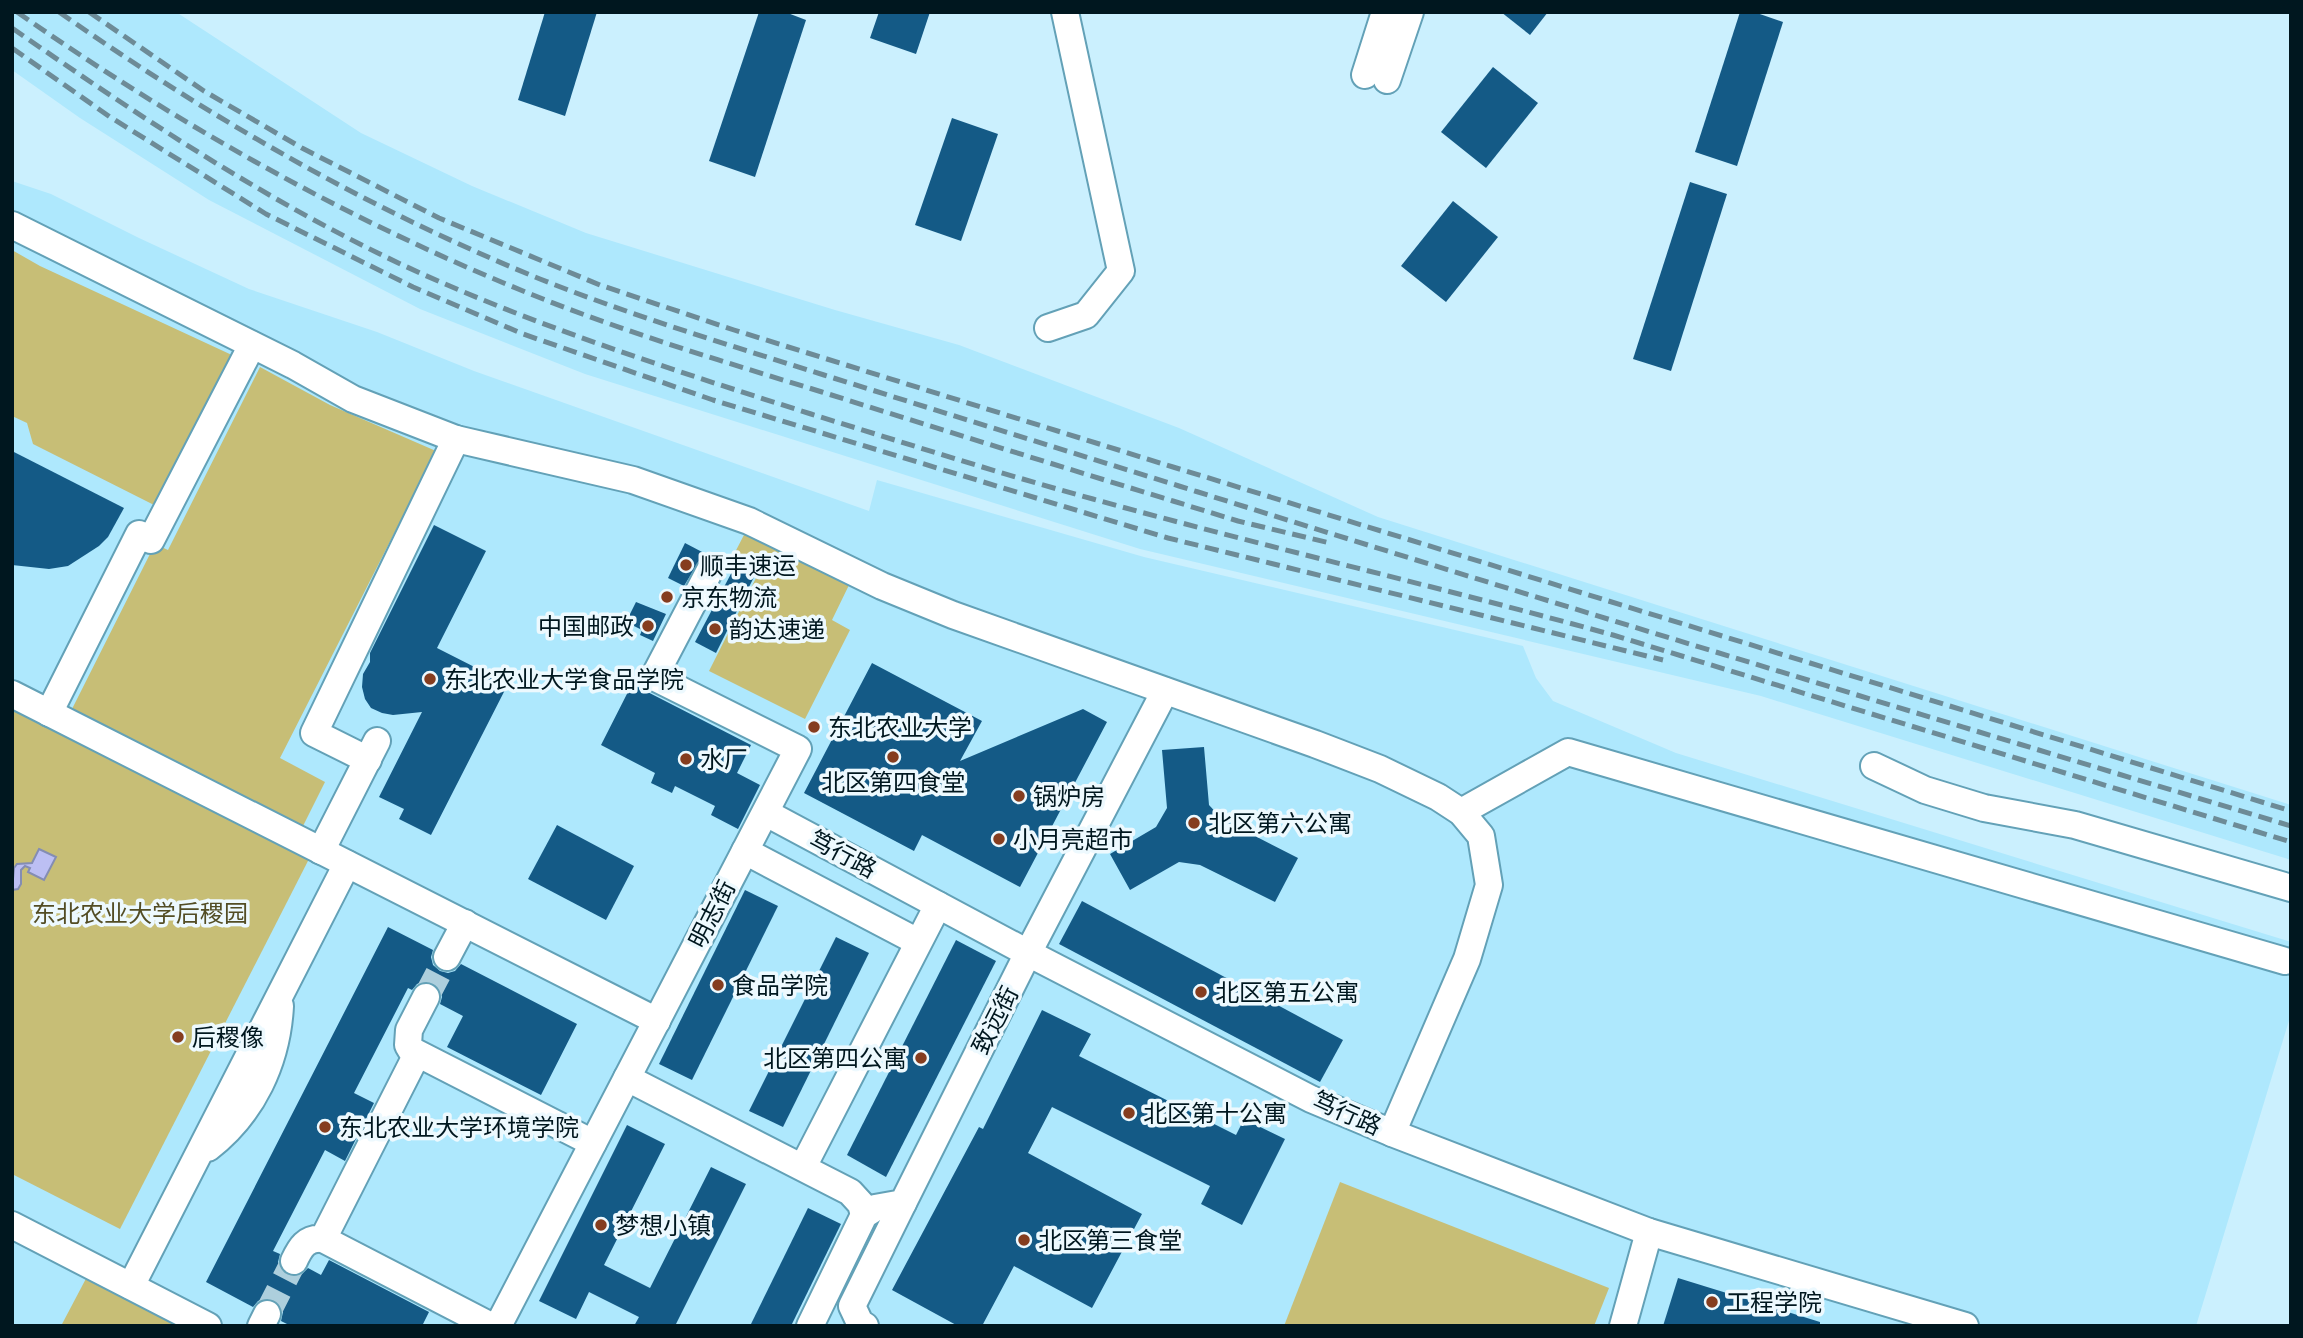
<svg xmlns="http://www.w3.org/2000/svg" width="2303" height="1338" font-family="Ubuntu,'Noto Sans SC',sans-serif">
<rect width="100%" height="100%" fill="#cbf0fe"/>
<g fill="#aee8fd">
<path d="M12,12h164l185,121 111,53 114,47 249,77 124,35 220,83 199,89 913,288v55l-530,-164 -621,-147 -555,-175 -165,-65 -211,-109 -129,-82 -68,-48z"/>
<path d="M12,181l39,13 88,44 110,51 128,43 97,39 395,140 8,-31 267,77 379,89 13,32 17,23 123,52 615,189v72l-95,312h-2184z"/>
</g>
<g fill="#c7be76">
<path d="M12,250l28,16 194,90 -76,151 -125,-63 -6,-21 -15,-7z"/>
<path d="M260,367l70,38 106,46 -156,307 45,24 -22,44 -231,-117 83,-165 13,6z"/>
<path d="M745,533l104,52 -17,35 18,10 -45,89 -96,-48 49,-97 -27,-14z"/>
<path d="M12,705l298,152 -190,372 -108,-55z"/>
<path d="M1340,1182l269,106 -15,38h-310z"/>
<path d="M90,1271l110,55h-139z"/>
</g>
<path fill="#bcbff3" stroke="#848db3" stroke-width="2" d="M39,849l17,8 -12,23 -16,-8 2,-4 -5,-2 -4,4v14l-3,5 -6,1 2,-22 3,-4 15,-1z"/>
<g fill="#145a86">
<path d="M545,12h52l-32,104 -47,-16z"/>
<path d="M759,12h26l21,8 -51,157 -46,-16z"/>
<path d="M879,12h51l-14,42 -46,-16z"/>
<path d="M1501,12h47l-18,23z"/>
<path d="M1740,12h14l29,10 -46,144 -42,-14z"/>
<path d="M1493,67l45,36 -52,65 -45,-36z"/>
<path d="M952,118l46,16 -37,107 -46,-16z"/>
<path d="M1690,182l37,12 -56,177 -38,-12z"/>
<path d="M1453,201l45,36 -52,65 -45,-36z"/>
<path d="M12,451l112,57 -16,29 -9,9 -31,20 -19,3 -37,-4z"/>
<path d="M434,525l52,26 -49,97 71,36 -77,151 -32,-16 5,-10 -25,-12 43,-85 -29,3 -11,-2 -11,-5 -6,-9 -3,-12 1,-13 7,-12v-9z"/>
<path d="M685,543l19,10 -20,33 -16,-8z"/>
<path d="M734,568l20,9 -38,76 -21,-11z"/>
<path d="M636,602l30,12 -13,27 -13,-6 2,-5 -16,-8z"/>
<path d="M872,663l110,58 -22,40 123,-52 24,13 -87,165 -98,-52 -8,16 -110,-58z"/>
<path d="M632,684l119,61 -14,28 23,12 -22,44 -27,-14 4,-9 -40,-20 -3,7 -21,-10 4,-10 -54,-28z"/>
<path d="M1204,747l5,58 13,14 76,39 -23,44 -75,-37 -21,-3 -49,28 -20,-36 46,-27 11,-19 -5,-58z"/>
<path d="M557,825l77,41 -28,54 -78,-41z"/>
<path d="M745,890l33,16 -86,174 -33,-16z"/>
<path d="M1082,901l261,139 -23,42 -261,-138z"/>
<path d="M388,927l45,23 -2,7 2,8 7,6 8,2 7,-2 6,-7 116,60 -36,71 -94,-48 16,-31 -23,-12 2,-7 -2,-8 -7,-6 -8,-2 -8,3 -5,6 -4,-2 -54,105 20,10 -29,58 -20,-11 -52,101 7,3 -2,8 3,7 7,6 8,2 6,-3 6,-6 13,7 8,-15 100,52 -7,14h-131l-10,-5 2,-9 -3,-7 -5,-5 -10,-2 -7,3 -5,6 -47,-25z"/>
<path d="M836,937l33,16 -86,174 -34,-16z"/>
<path d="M956,940l40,21 -110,216 -39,-22z"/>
<path d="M1042,1010l49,24 -12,22 157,79 8,-16 41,20 -43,86 -41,-21 9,-18 -158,-79 -24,46 114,61 -50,94 -78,-42 -32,60h-24l-66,-36 87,-163 4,2z"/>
<path d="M627,1125l38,19 -61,121 46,23 61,-121 35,17 -71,142h-41l5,-9 -50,-25 -13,27 -37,-18z"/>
<path d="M808,1208l33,16 -50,102h-41z"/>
<path d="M1678,1278l142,44v4h-157z"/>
</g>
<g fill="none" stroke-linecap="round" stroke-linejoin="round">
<g stroke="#adcfdd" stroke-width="26" stroke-dasharray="26 13" stroke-linecap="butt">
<path d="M426,997l21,-40"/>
<path d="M267,1314l27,-53"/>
</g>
<defs>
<g id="minor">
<path d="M1365,75l20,-63"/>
<path d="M1387,80l23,-68"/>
<path d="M12,225l281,140 60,34 103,40 177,41 116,41 133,65 71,29 362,129 65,25 58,28 23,15 20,24 8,49 -22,74 -75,174"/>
<path d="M1048,328l38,-13 35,-44 -56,-259"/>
<path d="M12,694l645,327"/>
<path d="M49,713l90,-179 12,6 101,-195"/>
<path d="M368,760l-54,-27 142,-294"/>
<path d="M1874,766l51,24 59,18 91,17 216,63"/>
<path d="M1461,812l107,-60 717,209"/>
<path d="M766,813l262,140 283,146 81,34 257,99 316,94"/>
<path d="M321,851l56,-110"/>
<path d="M745,851l173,91"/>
<path d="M447,957l18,-34"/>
<path d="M426,997l-17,33 -1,15 3,5 182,93"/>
<path d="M627,1078l223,114 11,12 3,11"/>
<path d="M208,1148c45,-35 69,-86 72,-142"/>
<path d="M803,1167l135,-262"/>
<path d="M12,1225l196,101"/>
<path d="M323,1239l168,87"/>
<path d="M294,1261c6,-13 12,-24 29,-22l94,-185"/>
<path d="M131,1286l216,-422"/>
<path d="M261,1326l6,-12"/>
<path d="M498,1326l300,-577 -144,-72 55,-105"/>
<path d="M810,1326l54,-111 11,-7 28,-5 125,-250 137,-262"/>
<path d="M865,1326l-5,-3 -8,-17 51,-103"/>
<path d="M1623,1326l26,-94"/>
</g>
</defs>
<use href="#minor" stroke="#63a1b7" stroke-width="30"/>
<use href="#minor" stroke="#fff" stroke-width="26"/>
<g stroke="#6d8b97" stroke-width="5" stroke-dasharray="14 7" stroke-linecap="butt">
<path d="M17,12c162,113 332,209 516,283 94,38 192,67 289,97 117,37 234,73 351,109l65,20 92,22"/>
<path d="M59,12c153,107 307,196 481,267 93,37 189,66 284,96 118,37 236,74 355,111 369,116 740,228 1112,340"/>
<path d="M89,12l115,79 98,57 137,70 161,67 134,45 439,137 1118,344"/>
<path d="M12,28c131,91 263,179 408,245 127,57 259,99 391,141 94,29 187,59 282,85 173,48 347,88 520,136l678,207"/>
<path d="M12,48l98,69 156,97 147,73 110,47 190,66 455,138 495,122"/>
</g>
</g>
<g fill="#853d1f" stroke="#edf9fe" stroke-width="2.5">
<circle cx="686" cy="565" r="7"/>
<circle cx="667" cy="597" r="7"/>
<circle cx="648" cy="626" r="7"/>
<circle cx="715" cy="629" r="7"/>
<circle cx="430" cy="679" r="7"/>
<circle cx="814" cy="727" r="7"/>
<circle cx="893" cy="757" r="7"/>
<circle cx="686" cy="759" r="7"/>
<circle cx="1019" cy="796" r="7"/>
<circle cx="1194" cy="823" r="7"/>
<circle cx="999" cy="839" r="7"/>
<circle cx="718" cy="985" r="7"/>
<circle cx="1201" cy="992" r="7"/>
<circle cx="178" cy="1037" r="7"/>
<circle cx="921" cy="1058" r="7"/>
<circle cx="1129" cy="1113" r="7"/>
<circle cx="325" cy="1127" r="7"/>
<circle cx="601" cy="1225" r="7"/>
<circle cx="1024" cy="1240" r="7"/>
<circle cx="1712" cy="1302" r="7"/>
</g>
<g text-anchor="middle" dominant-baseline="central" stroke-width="7" stroke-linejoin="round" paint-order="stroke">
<g font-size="24" fill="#00171f" stroke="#edf9fe" text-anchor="start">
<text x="700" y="565">顺丰速运</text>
<text x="681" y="597">京东物流</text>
<text x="634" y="626" text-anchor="end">中国邮政</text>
<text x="729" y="629">韵达速递</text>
<text x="444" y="679">东北农业大学食品学院</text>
<text x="828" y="727">东北农业大学</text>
<text x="700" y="759">水厂</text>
<text x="893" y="782" text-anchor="middle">北区第四食堂</text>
<text x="1033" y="796">锅炉房</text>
<text x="1208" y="823">北区第六公寓</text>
<text x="1013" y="839">小月亮超市</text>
<text x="732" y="985">食品学院</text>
<text x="1215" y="992">北区第五公寓</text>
<text x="192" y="1037">后稷像</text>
<text x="907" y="1058" text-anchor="end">北区第四公寓</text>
<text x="1143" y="1113">北区第十公寓</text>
<text x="339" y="1127">东北农业大学环境学院</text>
<text x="615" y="1225">梦想小镇</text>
<text x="1038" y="1240">北区第三食堂</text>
<text x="1726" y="1302">工程学院</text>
</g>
<g font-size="24" fill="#00171f" stroke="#edf9fe">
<text transform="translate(843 854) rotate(28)">笃行路</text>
<text transform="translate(712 914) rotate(-63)">明志街</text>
<text transform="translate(995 1020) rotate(-63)">致远街</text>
<text transform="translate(1347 1113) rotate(24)">笃行路</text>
</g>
<g font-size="24" fill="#534d24" stroke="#edf9fe">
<text x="140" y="913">东北农业大学后稷园</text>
</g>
</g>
<rect width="2303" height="1338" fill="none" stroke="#00171f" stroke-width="28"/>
</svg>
